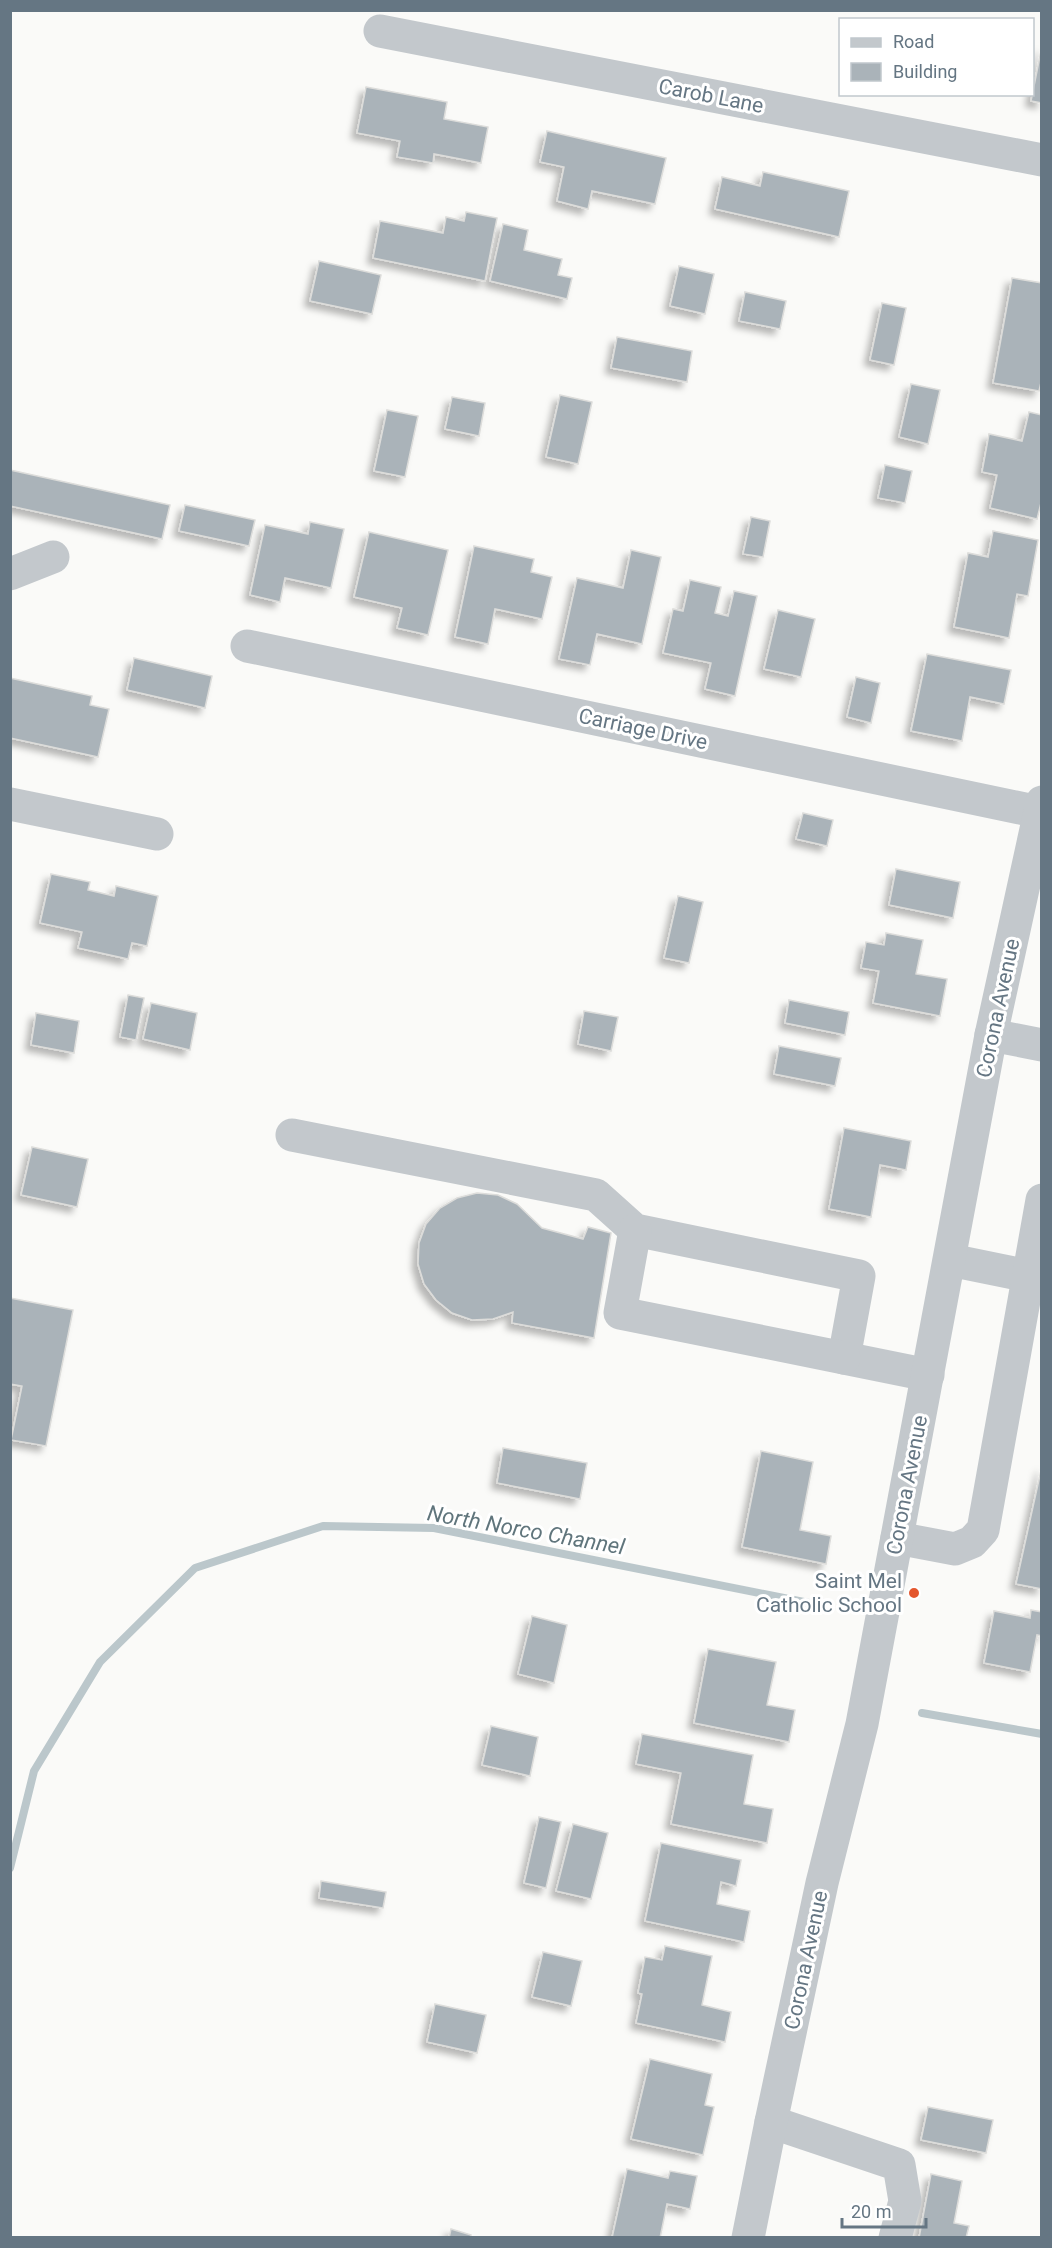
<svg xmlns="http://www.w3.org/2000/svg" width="1052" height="2248" font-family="Roboto,sans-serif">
<defs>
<filter id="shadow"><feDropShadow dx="-5.5" dy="5.5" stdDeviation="3" flood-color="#0004"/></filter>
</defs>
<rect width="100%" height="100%" fill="#fafaf8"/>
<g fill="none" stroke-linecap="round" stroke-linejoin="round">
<g stroke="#bbc7cb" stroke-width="8">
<path d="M922,1713l120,21"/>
<path d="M10,1868l24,-97 66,-109 95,-94 128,-42 111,2 385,77"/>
</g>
</g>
<g fill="#aab3b9" stroke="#dcdcda" stroke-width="1.5" filter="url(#shadow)">
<path d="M1042,46v57l-11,-2z"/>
<path d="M366,87l81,15 -3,17 44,8 -7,36 -47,-9 -1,9 -36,-6 3,-16 -43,-8z"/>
<path d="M547,131l119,27 -11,46 -63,-13 -4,18 -31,-8 7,-34 -24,-5z"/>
<path d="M763,172l86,19 -10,46 -124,-28 7,-32 38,9z"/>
<path d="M466,212l31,6 -12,63 -112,-23 7,-37 63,12 3,-16 18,4z"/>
<path d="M503,224l25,6 -4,20 38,9 -4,16 14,3 -5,21 -77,-18z"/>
<path d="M319,261l62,14 -9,39 -62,-13z"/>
<path d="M679,266l35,8 -9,40 -35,-8z"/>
<path d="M1012,278l30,5v95l-3,13 -46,-8z"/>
<path d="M745,292l41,9 -6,28 -41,-8z"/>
<path d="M882,303l24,5 -12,57 -24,-5z"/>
<path d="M617,337l75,14 -5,31 -76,-14z"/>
<path d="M911,384l29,6 -12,54 -29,-7z"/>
<path d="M560,395l32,7 -14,62 -32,-7z"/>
<path d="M452,397l33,6 -6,33 -34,-7z"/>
<path d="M387,410l31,6 -13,61 -31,-6z"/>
<path d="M1029,412l13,3v84l-5,20 -47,-11 7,-33 -15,-3 7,-38 33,7z"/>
<path d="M885,465l27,6 -7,32 -27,-5z"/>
<path d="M10,470l160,35 -8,34 -152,-33z"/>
<path d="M185,505l70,15 -6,26 -70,-15z"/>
<path d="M751,517l19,4 -7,36 -20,-3z"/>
<path d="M310,522l34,7 -13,59 -46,-10 -5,24 -30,-7 15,-70 43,9z"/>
<path d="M993,531l45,9 -10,56 -11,-2 -8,44 -55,-11 14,-74 20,4z"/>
<path d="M369,532l79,18 -20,85 -31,-7 5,-20 -48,-11z"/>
<path d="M474,546l60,13 -3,13 21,5 -10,42 -47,-10 -7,35 -33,-7z"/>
<path d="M631,550l30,7 -19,87 -45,-10 -7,31 -31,-6 18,-81 46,10z"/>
<path d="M690,580l31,7 -6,26 13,3 6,-25 23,5 -22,100 -30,-7 6,-26 -48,-10 10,-44 10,2z"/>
<path d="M778,610l37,9 -14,58 -37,-8z"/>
<path d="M927,654l84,16 -7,34 -34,-7 -8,44 -51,-10z"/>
<path d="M134,658l78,18 -7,32 -78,-18z"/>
<path d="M856,677l24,6 -9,40 -24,-6z"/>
<path d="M10,678l82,18 -2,9 19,4 -11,48 -88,-19z"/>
<path d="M803,813l30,7 -6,26 -31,-7z"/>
<path d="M896,869l64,13 -7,36 -64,-13z"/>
<path d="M51,874l39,8 -2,8 26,6 2,-10 42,10 -11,50 -15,-3 -4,16 -50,-11 4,-16 -42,-9z"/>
<path d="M678,896l25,6 -14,61 -25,-5z"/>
<path d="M886,933l37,7 -7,34 31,5 -7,37 -67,-13 6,-32 -18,-3 5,-26 18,3z"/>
<path d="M128,995l16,3 -8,42 -16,-3z"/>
<path d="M789,1000l60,12 -4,23 -60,-12z"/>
<path d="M151,1003l46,10 -7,37 -47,-11z"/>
<path d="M584,1011l34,6 -7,34 -33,-7z"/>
<path d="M36,1013l43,8 -5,32 -43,-8z"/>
<path d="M779,1046l62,12 -6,28 -61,-12z"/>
<path d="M844,1128l67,13 -5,29 -26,-5 -9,52 -42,-8z"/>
<path d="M32,1147l56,12 -11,48 -56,-12z"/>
<path d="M477,1193l21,2 19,9 25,24 41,11 5,-12 23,6 -17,105 -82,-15 1,-11 -20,7 -21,1 -20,-7 -16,-13 -12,-16 -6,-20 1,-21 7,-19 14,-16 17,-10z"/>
<path d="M10,1298l63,12 -27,136 -35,-6 11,-54 -12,-2z"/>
<path d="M503,1448l84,15 -7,36 -83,-16z"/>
<path d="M761,1451l52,11 -13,68 31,6 -5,28 -84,-17z"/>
<path d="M1042,1466v123l-26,-5z"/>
<path d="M1031,1610l11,2v24l-5,-1 -7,37 -46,-9 10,-52 36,7z"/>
<path d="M532,1616l35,9 -13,58 -36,-9z"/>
<path d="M708,1649l68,13 -9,43 28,5 -6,32 -95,-19z"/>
<path d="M491,1726l47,11 -8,39 -48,-11z"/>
<path d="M642,1734l111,21 -9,49 29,5 -6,34 -96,-19 10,-51 -45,-9z"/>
<path d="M539,1817l22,5 -15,66 -22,-5z"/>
<path d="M573,1824l35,9 -17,66 -35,-8z"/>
<path d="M661,1843l80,17 -5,26 -15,-4 -4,22 33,7 -6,31 -99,-21z"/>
<path d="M321,1881l65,11 -3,16 -64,-10z"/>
<path d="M665,1946l47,10 -10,49 29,7 -6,30 -89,-19 6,-29 -4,-1 7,-36 17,3z"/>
<path d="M543,1952l39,9 -11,45 -39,-9z"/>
<path d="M435,2004l51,11 -9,38 -50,-11z"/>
<path d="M650,2059l62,15 -7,31 9,2 -11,48 -72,-16z"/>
<path d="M928,2107l65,13 -7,33 -65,-13z"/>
<path d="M627,2169l41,9 2,-7 27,5 -7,33 -23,-5 -7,34h-48z"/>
<path d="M931,2174l31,7 -8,42 15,3 -3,12h-47z"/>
<path d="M451,2229l20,6 -1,3h-21z"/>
</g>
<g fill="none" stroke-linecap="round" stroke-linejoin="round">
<g stroke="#c3c8cc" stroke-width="33">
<path d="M380,31l662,129"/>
<path d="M10,574l43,-17"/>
<path d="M247,646l792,166"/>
<path d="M10,804l147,30"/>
<path d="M991,1035l51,10"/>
<path d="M292,1135l304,60 39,35 224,46 -15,82 84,17"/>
<path d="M635,1230l-15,83 224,45"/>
<path d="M950,1260l78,16"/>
<path d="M897,1538l58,11 17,-7 11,-12 59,-330"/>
<path d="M771,2122l128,43 6,36 -10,37"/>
<path d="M748,2238l23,-116 51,-239 40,-159 129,-689 51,-233"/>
</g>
</g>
<circle fill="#e4572e" stroke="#fff" stroke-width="2" cx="914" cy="1593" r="6"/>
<g text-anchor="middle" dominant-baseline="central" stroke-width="6" stroke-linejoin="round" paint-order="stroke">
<g font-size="21" fill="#657683" stroke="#fff">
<text transform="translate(711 96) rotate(11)">Carob Lane</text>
<text transform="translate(643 729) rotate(12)">Carriage Drive</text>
<text transform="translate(998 1008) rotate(-78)">Corona Avenue</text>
<text transform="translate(907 1485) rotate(-79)">Corona Avenue</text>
<text transform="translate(806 1960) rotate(-78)">Corona Avenue</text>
</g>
<g font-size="21" fill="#657683" stroke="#fff" text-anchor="end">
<text x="902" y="1581">Saint Mel<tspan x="902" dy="24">Catholic School</tspan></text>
</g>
<g font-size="22" font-style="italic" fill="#60757c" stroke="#fff">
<text transform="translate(526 1530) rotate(10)">North Norco Channel</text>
</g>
</g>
<rect width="1052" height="2248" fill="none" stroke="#657683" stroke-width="24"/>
<rect x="839" y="18" width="195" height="78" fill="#ffffff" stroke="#c1c8cd" stroke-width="1.5"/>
<rect x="851" y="38" width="30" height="9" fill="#c3c8cc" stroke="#c1c8cd" stroke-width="1.5"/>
<text x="893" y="48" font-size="18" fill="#657683">Road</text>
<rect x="851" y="63" width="30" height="18" fill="#aab3b9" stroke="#c1c8cd" stroke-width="1.5"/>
<text x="893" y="78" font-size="18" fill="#657683">Building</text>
<path d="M842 2218v9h84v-9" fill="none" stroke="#657683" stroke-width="3"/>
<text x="851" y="2218" font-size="18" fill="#657683" stroke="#ffffff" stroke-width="4.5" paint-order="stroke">20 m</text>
</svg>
